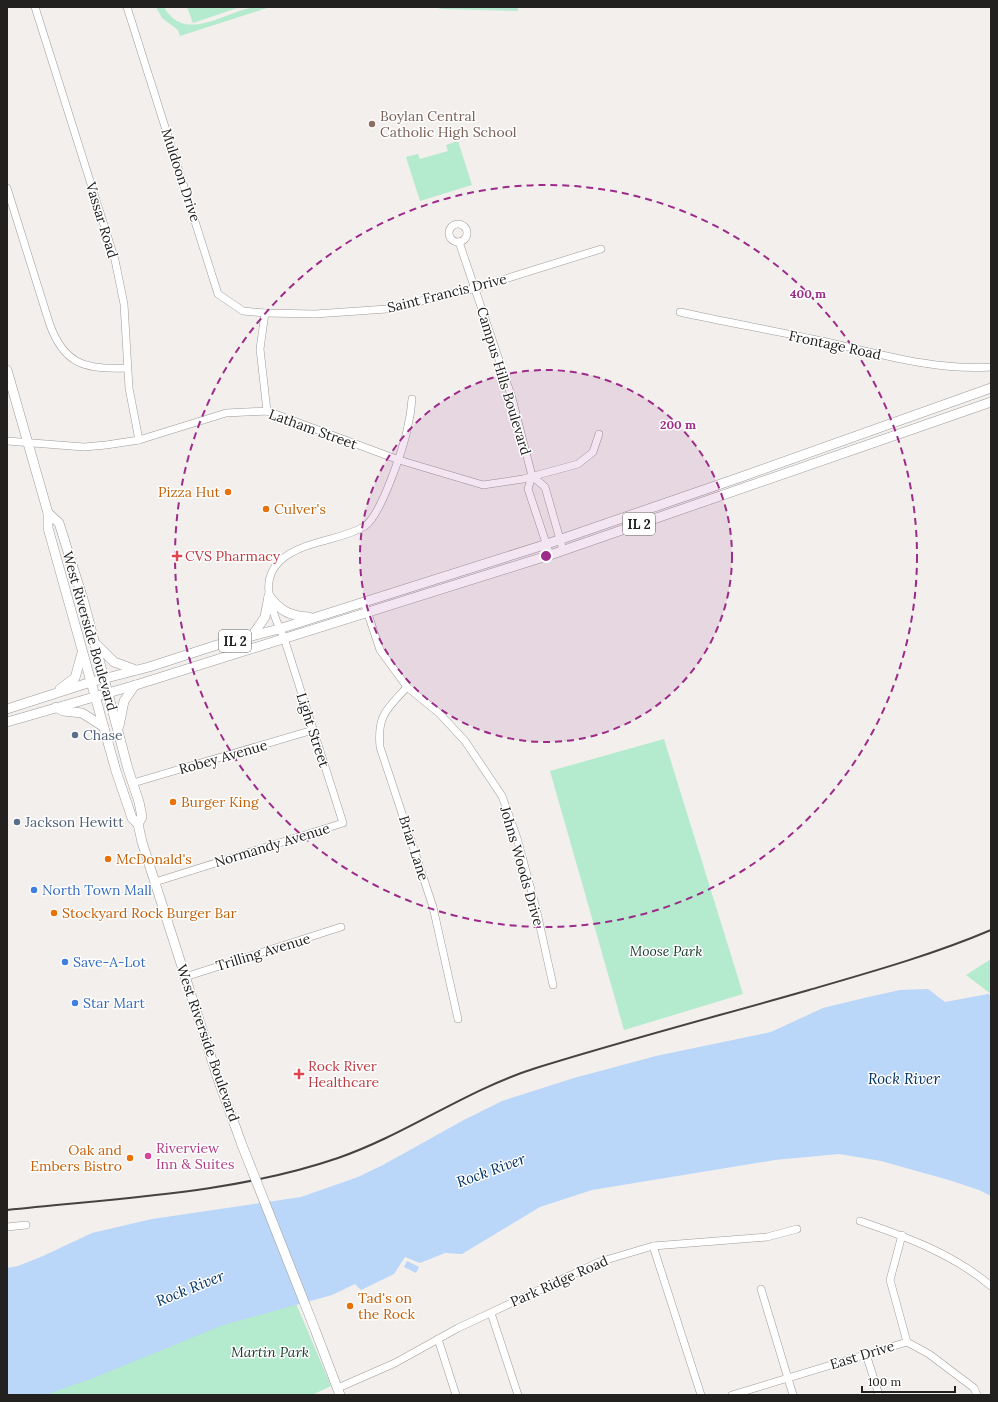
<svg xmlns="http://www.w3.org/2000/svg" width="998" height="1402" font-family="Lora,serif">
<rect width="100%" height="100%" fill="#f2efed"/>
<g fill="#b4eacd">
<path d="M156,7h8c20,37 61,5 90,0 5,-1 11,0 16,0l-90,29 -2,-6 -16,-12z"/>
<path d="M187,7h53l-47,16z"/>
<path d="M433,7h85v4l-76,-2z"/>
<path d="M458,141l14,44 -52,16 -14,-44 12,-3 2,5 28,-8 -2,-6z"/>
<path d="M664,739l79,255 -119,36 -74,-259z"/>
<path d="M991,959v35l-25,-19z"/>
<path d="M295,1301l36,85 -19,9h-273l140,-56z"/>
</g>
<g fill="#bad6f9">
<path d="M928,989l17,13 43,-8 3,1v201l-12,-6 -30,-10 -68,-19 -42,-7 -64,6 -183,30 -52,17 -78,47 -17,-1 -25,10 -15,-6 -11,17 -33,16 -6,-6 -23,11 -109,30 -127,52 -51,18h-38v-127l11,-2 25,-10 49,-23 60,-14 149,-22 57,-20 25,-12 79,-44 40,-20 72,-23 82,-22 115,-24 52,-24 41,-10 36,-8z"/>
<path d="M407,1261l12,6 -3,6 -12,-6z"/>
</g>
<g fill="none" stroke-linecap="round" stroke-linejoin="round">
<defs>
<g id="minor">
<path d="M35,7l80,253 9,44 5,84 10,52"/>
<path d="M127,7l91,287 25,17 22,2 50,1 72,-5 89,-21 125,-39"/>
<path d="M7,188l42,134c14,42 36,48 77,46"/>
<circle cx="458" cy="233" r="9"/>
<path d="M459,242l53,156 20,78 -4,13 22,66"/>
<path d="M680,312c45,10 91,18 137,28 57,12 115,31 174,27"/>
<path d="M265,313l-5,36 7,62"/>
<path d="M7,441l77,6 22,-2 33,-5 87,-27 41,-2 132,49 84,25 40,-6 55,-15 15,-12 6,-18"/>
<path d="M532,476l13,11 18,63"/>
<path d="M364,602l16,48 27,37 33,27 25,27 37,55 15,42 19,70 17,77"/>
<path d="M407,687c-20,22 -30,28 -27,60l53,160 25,112"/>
<path d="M133,783l180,-53"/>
<path d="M155,882l188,-59 -59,-185c-23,-48 -26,-79 32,-95 16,-5 35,-8 49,-17 17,-12 41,-85 44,-106 2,-7 2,-14 3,-21"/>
<path d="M185,977l156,-50"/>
<path d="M860,1221c47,16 93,33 131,65"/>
<path d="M7,1227l19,-2"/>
<path d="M902,1235l-12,45 17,62"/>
<path d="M653,1246l48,149"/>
<path d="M761,1289l32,106"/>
<path d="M491,1313l27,82"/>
<path d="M438,1339l18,56"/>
<path d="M866,1354l13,41"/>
<path d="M338,1388l57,-25 63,-35 141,-66 54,-16 114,-9 30,-8"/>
<path d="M732,1395l175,-53 22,12 45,34 3,7"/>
</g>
<g id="major">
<path d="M7,370l41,143v15l68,243 16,47 6,6"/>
<path d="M48,513l11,10 24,76 45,170 11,33 3,15 -4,7 4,18 76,237 24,66"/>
<path d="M269,596c11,15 21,20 40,21"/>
<path d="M252,636l13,-19 4,-21"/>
<path d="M97,645l17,17 22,8"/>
<path d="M60,689l15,-11 7,-25"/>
<path d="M56,707l7,4 19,2 22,14"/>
<path d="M7,709l84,-27 58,-15 68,-22 62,-16 268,-85 194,-67 250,-89"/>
<path d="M7,722l129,-37 414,-130 441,-153"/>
<path d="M119,726l5,-25 11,-16"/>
<path d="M314,1327l26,68"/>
</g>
</defs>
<use href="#minor" stroke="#9e9b99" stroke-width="8"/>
<use href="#major" stroke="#9e9b99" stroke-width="10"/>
<use href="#minor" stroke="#fff" stroke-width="7"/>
<use href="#major" stroke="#fff" stroke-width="9"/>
<path stroke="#454342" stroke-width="2" d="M7,1210c110,-12 226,-16 331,-52 69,-24 128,-68 198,-90 90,-28 182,-52 273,-78 62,-18 123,-35 182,-60"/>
<defs>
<path id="major-bridge" d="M242,1145l72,182"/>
</defs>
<use href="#major-bridge" stroke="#9e9b99" stroke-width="10" stroke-linecap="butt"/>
<use href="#major-bridge" stroke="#fff" stroke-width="9"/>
</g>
<circle cx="546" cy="556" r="186" fill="#9c2b89" fill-opacity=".12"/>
<g fill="none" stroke="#9c2b89" stroke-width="2" stroke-dasharray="7 5">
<circle cx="546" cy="556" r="186"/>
<circle cx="546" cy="556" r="371"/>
</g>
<circle fill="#8d6e63" stroke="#fff" stroke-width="1.5" cx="372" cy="124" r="4"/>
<g fill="#e8710a" stroke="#fff" stroke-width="1.5">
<circle cx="228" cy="492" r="4"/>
<circle cx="266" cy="509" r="4"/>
<circle cx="173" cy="802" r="4"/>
<circle cx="108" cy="859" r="4"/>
<circle cx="54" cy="913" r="4"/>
<circle cx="130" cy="1158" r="4"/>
<circle cx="350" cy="1306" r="4"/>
</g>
<g fill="#e0444e" stroke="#fff" stroke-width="1.5">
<path d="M175 550h4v4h4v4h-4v4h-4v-4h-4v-4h4z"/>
<path d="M297 1068h4v4h4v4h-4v4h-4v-4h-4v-4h4z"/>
</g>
<g fill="#5c6f8a" stroke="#fff" stroke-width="1.5">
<circle cx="75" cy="735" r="4"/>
<circle cx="17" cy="822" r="4"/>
</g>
<g fill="#3f7fe0" stroke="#fff" stroke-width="1.5">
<circle cx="34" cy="890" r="4"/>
<circle cx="65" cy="962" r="4"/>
<circle cx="75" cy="1003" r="4"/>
</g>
<circle fill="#d1479c" stroke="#fff" stroke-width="1.5" cx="148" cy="1156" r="4"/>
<g text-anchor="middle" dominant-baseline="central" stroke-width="3" stroke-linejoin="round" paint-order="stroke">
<g fill="#fff" stroke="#646463" stroke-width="1">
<rect x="623" y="513" width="32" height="22" rx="3"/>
<rect x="219" y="630" width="32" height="22" rx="3"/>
</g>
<g font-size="13" font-weight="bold" fill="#222120">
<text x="639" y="524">IL 2</text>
<text x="235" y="641">IL 2</text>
</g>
<g font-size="14" fill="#785e54" stroke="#fff" text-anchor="start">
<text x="380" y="116">Boylan Central<tspan x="380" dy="16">Catholic High School</tspan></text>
</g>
<g font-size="14" fill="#222120" stroke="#fff">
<text transform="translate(181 175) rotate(72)">Muldoon Drive</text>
<text transform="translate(102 220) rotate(73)">Vassar Road</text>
<text transform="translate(447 293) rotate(-14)">Saint Francis Drive</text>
<text transform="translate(835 345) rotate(12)">Frontage Road</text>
<text transform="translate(504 381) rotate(73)">Campus Hills Boulevard</text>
<text transform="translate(313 429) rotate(20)">Latham Street</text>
<text transform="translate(90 631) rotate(74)">West Riverside Boulevard</text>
<text transform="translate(313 730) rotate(72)">Light Street</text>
<text transform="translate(223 757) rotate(-16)">Robey Avenue</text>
<text transform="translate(272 845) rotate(-17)">Normandy Avenue</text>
<text transform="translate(414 848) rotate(72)">Briar Lane</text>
<text transform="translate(522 866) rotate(74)">Johns Woods Drive</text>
<text transform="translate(263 952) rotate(-17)">Trilling Avenue</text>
<text transform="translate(208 1043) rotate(71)">West Riverside Boulevard</text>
<text transform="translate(559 1281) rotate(-24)">Park Ridge Road</text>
<text transform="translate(862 1355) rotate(-17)">East Drive</text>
</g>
<g font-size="14" fill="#c56008" stroke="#fff" text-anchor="start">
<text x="220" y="492" text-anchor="end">Pizza Hut</text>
<text x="274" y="509">Culver's</text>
<text x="181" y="802">Burger King</text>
<text x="116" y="859">McDonald's</text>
<text x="62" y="913">Stockyard Rock Burger Bar</text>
<text x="122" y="1150" text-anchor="end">Oak and<tspan x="122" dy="16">Embers Bistro</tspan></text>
<text x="358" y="1298">Tad's on<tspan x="358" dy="16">the Rock</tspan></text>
</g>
<g font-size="14" fill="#be3a42" stroke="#fff" text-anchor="start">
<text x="185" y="556">CVS Pharmacy</text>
<text x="308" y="1066">Rock River<tspan x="308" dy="16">Healthcare</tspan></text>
</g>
<g font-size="14" fill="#4e5e75" stroke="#fff" text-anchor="start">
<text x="83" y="735">Chase</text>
<text x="25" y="822">Jackson Hewitt</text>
</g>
<g font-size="14" fill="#366cbe" stroke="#fff" text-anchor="start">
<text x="42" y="890">North Town Mall</text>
<text x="73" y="962">Save-A-Lot</text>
<text x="83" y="1003">Star Mart</text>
</g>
<g font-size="14" font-style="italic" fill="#163929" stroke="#fff">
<text x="666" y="951">Moose Park</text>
<text x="270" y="1352">Martin Park</text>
</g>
<g font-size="14" fill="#b23c85" stroke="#fff" text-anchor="start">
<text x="156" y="1148">Riverview<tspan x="156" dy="16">Inn &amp; Suites</tspan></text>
</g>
<g font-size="15" font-style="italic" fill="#033466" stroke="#fff">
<text x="904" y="1078">Rock River</text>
<text transform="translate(491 1170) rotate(-20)">Rock River</text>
<text transform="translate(190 1288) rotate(-22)">Rock River</text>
</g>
</g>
<circle cx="546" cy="556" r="6" fill="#9c2b89" stroke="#fff" stroke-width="2"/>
<g font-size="12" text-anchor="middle" font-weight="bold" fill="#9c2b89" stroke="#fff" stroke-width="3" stroke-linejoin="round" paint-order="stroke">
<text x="808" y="298">400 m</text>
<text x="678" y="429">200 m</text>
</g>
<rect width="998" height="1402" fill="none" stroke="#222120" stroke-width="16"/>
<path d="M862 1386v6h93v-6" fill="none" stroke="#222120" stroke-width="2"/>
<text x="868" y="1386" font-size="12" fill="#222120" stroke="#ffffff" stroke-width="3" paint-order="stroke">100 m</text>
</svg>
